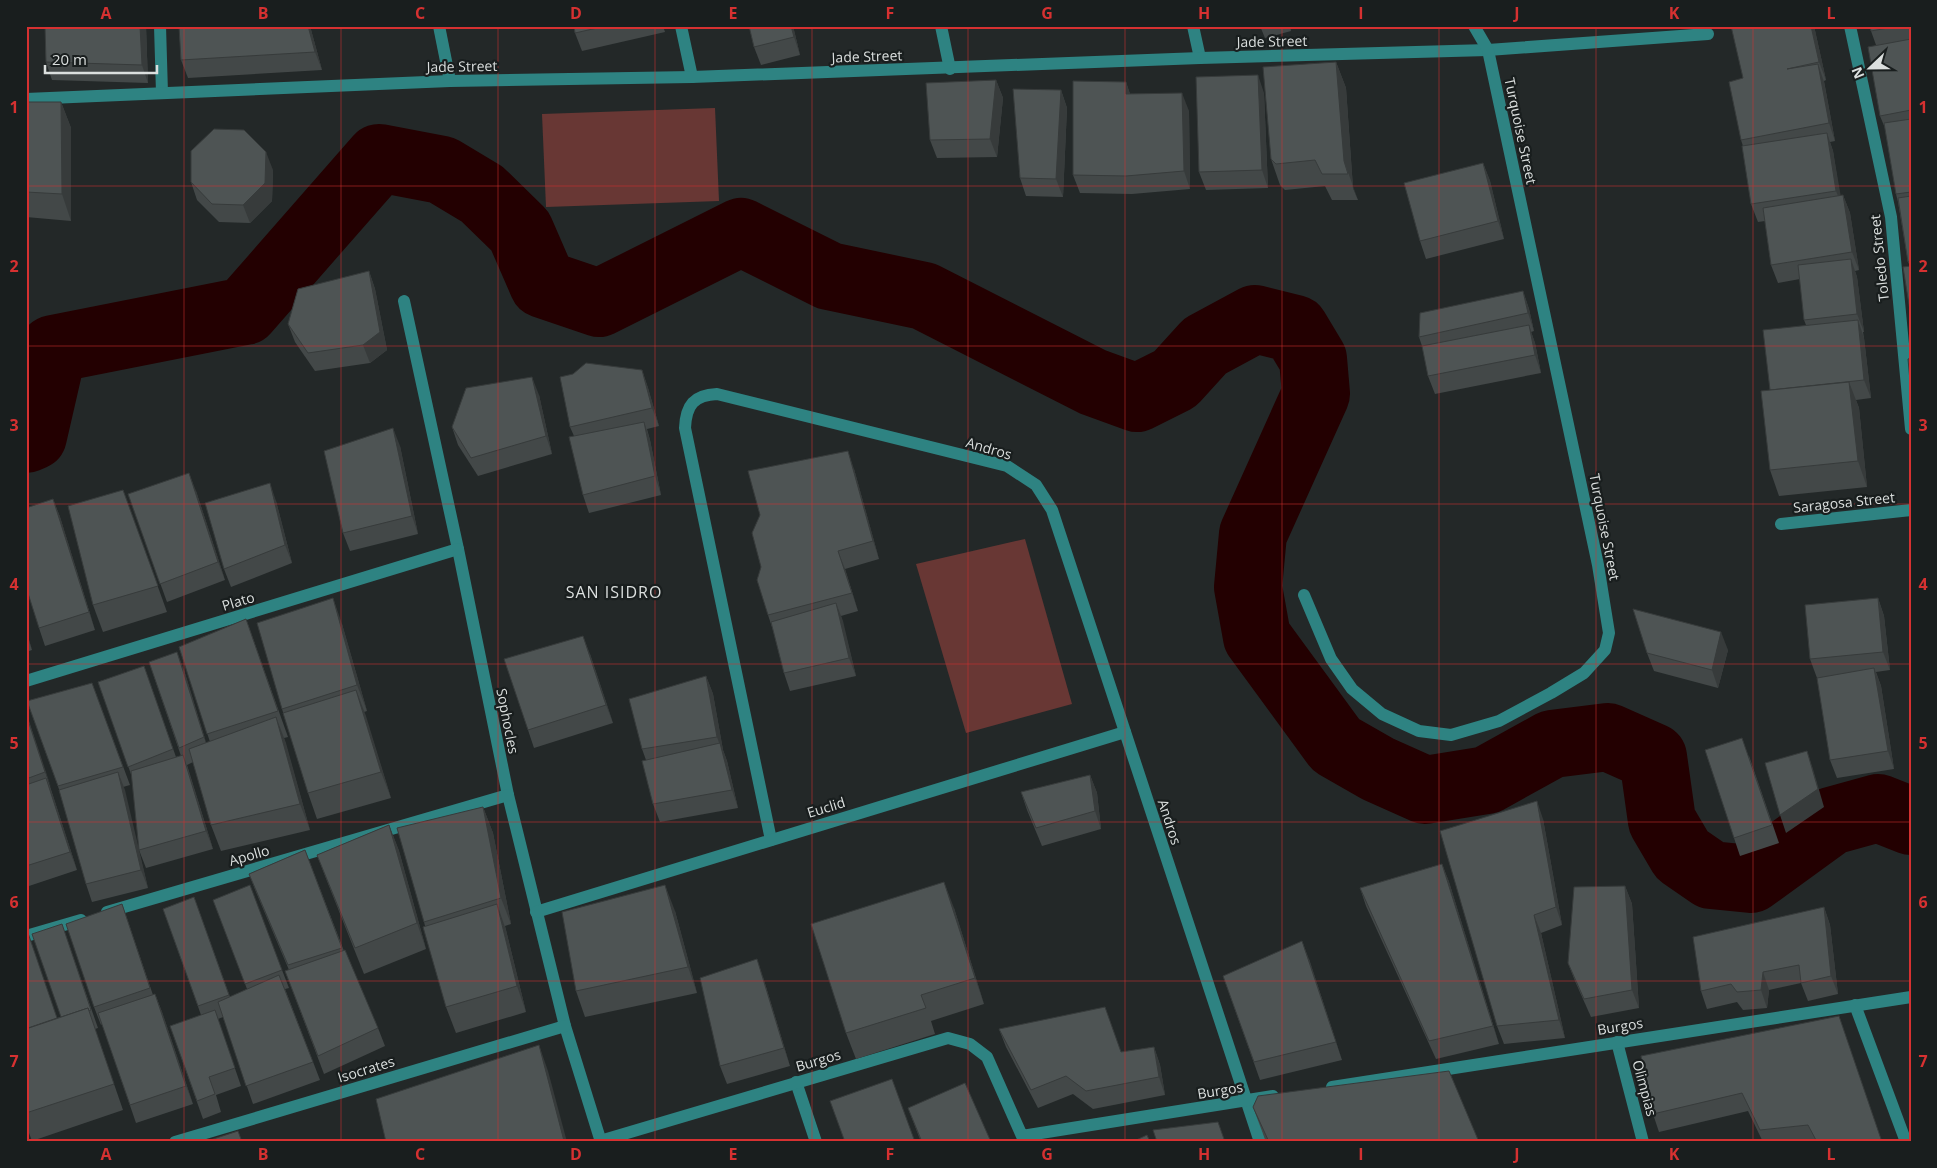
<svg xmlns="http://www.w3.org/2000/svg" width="1937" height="1168" font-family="'Open Sans',sans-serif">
<rect width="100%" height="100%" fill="#232828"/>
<g fill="#683734">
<path d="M715,108l4,93 -173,6 -4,-93z"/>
<path d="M1025,539l47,165 -106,29 -50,-169z"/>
</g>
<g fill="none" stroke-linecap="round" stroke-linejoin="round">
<path stroke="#230001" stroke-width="68" d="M26,439l7,-3 20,-87 192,-38 134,-153 63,12 40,24 38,37 23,53 56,19 142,-71 88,44 95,20 169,86 44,16 38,-19 30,-33 50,-27 40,10 18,30 3,35 -63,140 -5,53 9,50 79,108 42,24 47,21 62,-10 65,-36 56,-7 45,20 9,64 20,34 29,20 40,4 80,-58 47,-13 33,13"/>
<g stroke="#2e8382" stroke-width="12">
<path d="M160,26l2,67"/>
<path d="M439,26l11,55"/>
<path d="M681,26l11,51"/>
<path d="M941,26l9,43"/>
<path d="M1193,26l7,32"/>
<path d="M1850,26l41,191 20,212"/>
<path d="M26,99l424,-18 242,-4 508,-19 288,-8 220,-16"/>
<path d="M404,301l54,248 50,246 57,231 36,116"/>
<path d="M1781,524l130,-14"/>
<path d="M1304,595l27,64 21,30 30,25 37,17 32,4 48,-14 52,-28 33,-20 21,-23 4,-17 -11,-68 -110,-515 -14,-24"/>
<path d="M26,681l432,-132"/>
<path d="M771,840l-86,-412c1,-23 9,-33 32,-34l290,72 29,19 16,25 208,632"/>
<path d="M107,912l401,-117"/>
<path d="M536,912l589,-180"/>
<path d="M26,936l55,-16"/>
<path d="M1855,1005l51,137"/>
<path d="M1617,1042l26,100"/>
<path d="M796,1082l20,60"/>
<path d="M1332,1087l579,-90"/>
<path d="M600,1141l348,-103 22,6 17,13 35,79 251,-40"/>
<path d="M175,1142l390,-116"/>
</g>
</g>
<g fill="#434848">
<path d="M45,26h101l2,57 -96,-3 -6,-18z"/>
<path d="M179,26h131l12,44 -134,8 -7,-18z"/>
<path d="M574,26h89l2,6 -83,19 -7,-18z"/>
<path d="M749,26h44l7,29 -39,10 -7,-18z"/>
<path d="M1260,26h30l1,5 -26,7z"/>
<path d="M1814,26l12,54 -2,1 11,60 -5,1 3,9 7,45 3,-1 7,18 9,57 -4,1 2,6 7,55h-1l1,6 7,60 -15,2 3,8 8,79 -88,9 -9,-26v-80l36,-65 -2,-5 -4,-41 -22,4 -7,-18 -6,-44 -7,1 -7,-18 -8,-58 -2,-6 2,-62z"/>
<path d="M1870,26h41v291l-1,-51 -2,-4 -10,-60 -2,-8 -11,-66 -5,-12 -4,-71 -5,-14z"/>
<path d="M1336,62l10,26 7,100 5,12h-26l-7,-14 -40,4 -5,-5 -9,-26z"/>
<path d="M996,80l7,18 -6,59 -60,1 -7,-18z"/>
<path d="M1126,82l4,12 59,17 1,78 -58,5 -52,-1 -7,-18z"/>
<path d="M1061,90l6,18 -4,89 -37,-1 -6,-18z"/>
<path d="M1264,93l4,95 -62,2 -7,-18z"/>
<path d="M26,102h35l10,26v93l-45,-4z"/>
<path d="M1483,163l7,18 14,58 -78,20 -6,-18z"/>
<path d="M273,170l-1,31 -22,22 -31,-1 -22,-22 -6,-18z"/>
<path d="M369,271l6,18 12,61 -17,13 -55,8 -20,-29 -7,-18z"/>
<path d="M1523,291l6,18 5,22 -3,1 4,11 6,30 -106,21 -7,-18 -6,-30 -3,-9z"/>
<path d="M642,370l6,18 11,38 -12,3 3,11 11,55 -72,18 -6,-18 -9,-59 -4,-9z"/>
<path d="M539,395l13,59 -74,22 -20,-31 -6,-18z"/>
<path d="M400,446l18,88 -68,17 -7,-18z"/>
<path d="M854,469l25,90 -34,10 13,42 -17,5 15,60 -66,15 -6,-18 -11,-43 -5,-15z"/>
<path d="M123,490l44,122 -64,20 -10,-27z"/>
<path d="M196,491l29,89 -58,22 -39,-108z"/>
<path d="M53,499l7,18 35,113 -50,16 -6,-18z"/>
<path d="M276,501l16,62 -61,24 -7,-18z"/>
<path d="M1878,598l6,18 6,54 -14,2 5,14 13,83 -57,9 -7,-18 -13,-82 -7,-19z"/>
<path d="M246,619l42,118 -4,1 26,92 -89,21 -10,-26 -18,-63 -6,3 26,84 -67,19 -7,-18 -7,-73 -34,-95 46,-16 32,91 5,-1 -32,-94 35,8 22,73 4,-1 -31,-95z"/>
<path d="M342,624l25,87 -3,1 27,86 -74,21 -9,-26 -26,-84z"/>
<path d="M26,630l6,20 -6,2z"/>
<path d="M1728,650l-10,38 -64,-17 -7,-18z"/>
<path d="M590,654l23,69 -79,25 -6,-18z"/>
<path d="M706,676l7,18 10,56 4,11 11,47 -78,14 -7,-18 -7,-44 -4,-11z"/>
<path d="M92,683l38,102 -7,2 25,101 -56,14 -6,-18 -26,-92 -33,-91z"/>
<path d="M26,712l51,158 -51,17z"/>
<path d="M1749,756l30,87 -39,13 -6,-18z"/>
<path d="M1090,775l7,18 4,36 -59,17 -15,-36 -6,-18z"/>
<path d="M483,807l10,26 18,91 -6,2 21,86 -70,21 -10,-26 -22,-85z"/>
<path d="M1543,819l19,106 -21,8 24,105 -61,6 -7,-18z"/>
<path d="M389,825l10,26 27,98 -62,25 -37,-93 -10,-26z"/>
<path d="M305,850l39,101 34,77 7,18 -61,28 -39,-103 4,-1 -33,-78 -7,-18z"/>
<path d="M1442,864l7,18 50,162 -63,15 -70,-153 -6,-18z"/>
<path d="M1625,886l7,18 7,104 -48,9 -16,-36 -7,-18z"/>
<path d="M194,897l36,100 17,-8 -34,-89 69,70 7,18 -4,1 35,91 -67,24 -30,-87 -5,2 23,67 -25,9 5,17 -18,7 -33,-93 31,-11 -38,-106z"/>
<path d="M122,904l31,91 2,-1 7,18 31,92 -57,19 -34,-99 -1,1 -7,-18z"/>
<path d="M1824,907l6,18 8,69 -30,7 -7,-18 -32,7 -2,18 -24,2 -6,-8 -30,7 -6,-18z"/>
<path d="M954,908l30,96 -53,17 4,13 -79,25 -10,-26z"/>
<path d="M675,911l22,82 -112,24 -9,-26z"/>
<path d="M68,942l30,86 -3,1 28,81 -91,31 -6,-16v-96l2,-1 6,-77 23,67 4,-1z"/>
<path d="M1309,959l33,101 -82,20 -37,-104z"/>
<path d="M763,977l27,89 -63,18 -7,-18z"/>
<path d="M999,1029l122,23 33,-5 6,18 5,30 -72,14 -20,-15 -35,14 -32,-61z"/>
<path d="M1641,1056l241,86h-119l-15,-31 -89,21 -6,-18z"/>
<path d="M1253,1107l226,35h-213z"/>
<path d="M908,1108l83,34h-70z"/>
</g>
<g fill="#373b3b">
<path d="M140,26h6l2,57 -6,-18z"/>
<path d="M308,26h2l12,44 -7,-18z"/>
<path d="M791,26h2l7,29 -6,-18z"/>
<path d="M1811,26h3l12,54 -7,-18z"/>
<path d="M1336,62l10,26 7,100 5,12 -14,-39z"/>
<path d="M1818,64l6,18 11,59 -6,-18z"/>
<path d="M1258,75l6,18 4,95 -6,-18z"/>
<path d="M996,80l7,18 -6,59 -7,-18z"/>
<path d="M1126,82l6,18 -6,-6z"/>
<path d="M1061,90l6,18 -4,89 -7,-18z"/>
<path d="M1182,93l7,18 1,78 -6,-18z"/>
<path d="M61,102l10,26v93l-9,-27z"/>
<path d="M1827,133l6,18 10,58 -7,-18z"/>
<path d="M266,152l7,18 -1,31 -22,22 -7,-18z"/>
<path d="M1483,163l7,18 14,58 -6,-18z"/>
<path d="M1843,195l7,18 9,57 -7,-18z"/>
<path d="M1851,259l6,18 7,55 -7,-18z"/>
<path d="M369,271l6,18 12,61 -17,13 -7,-18z"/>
<path d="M1523,291l6,18 5,22 -6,-18z"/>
<path d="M1858,320l6,18 7,60 -7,-18z"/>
<path d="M1529,325l6,18 6,30 -6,-18z"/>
<path d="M642,370l6,18 11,38 -7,-18z"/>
<path d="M532,377l7,18 13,59 -6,-18z"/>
<path d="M1849,382l10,26 8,79 -9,-26z"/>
<path d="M644,422l6,18 11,55 -6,-19z"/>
<path d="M393,428l7,18 18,88 -6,-18z"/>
<path d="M848,451l6,18 25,90 -6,-18z"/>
<path d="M189,473l7,18 29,89 -7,-18z"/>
<path d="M270,483l6,18 16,62 -7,-18z"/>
<path d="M53,499l7,18 35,113 -6,-18z"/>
<path d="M838,551l7,18 13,42z"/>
<path d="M333,598l9,26 25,87 -10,-26z"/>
<path d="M1878,598l6,18 6,54 -7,-18z"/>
<path d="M836,603l7,18 13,55 -7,-18z"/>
<path d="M26,630l6,20 -6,-17z"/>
<path d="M1721,632l7,18 -10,38 -6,-18z"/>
<path d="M583,636l7,18 23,69 -7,-18z"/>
<path d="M177,652l7,18 26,85 -6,-18z"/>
<path d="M1874,668l7,18 13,83 -6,-18z"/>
<path d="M706,676l7,18 10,56 4,11 11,47 -6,-18 -10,-39 -5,-14z"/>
<path d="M356,690l10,26 25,82 -10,-26z"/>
<path d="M26,712l26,78 -7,-18z"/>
<path d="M276,717l10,26 24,87 -10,-26z"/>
<path d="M1807,751l6,18 11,38 -38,26 -6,-18z"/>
<path d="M183,755l6,18 24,76 -7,-18z"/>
<path d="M118,772l7,18 23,98 -7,-18z"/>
<path d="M1090,775l7,18 4,36 -6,-18z"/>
<path d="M46,778l7,18 24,74 -7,-18z"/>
<path d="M1537,801l6,18 19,106 -6,-18z"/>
<path d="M483,807l10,26 18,91 -10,-26z"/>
<path d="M389,825l10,26 27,98 -9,-26z"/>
<path d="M1442,864l7,18 50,162 -6,-18z"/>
<path d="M944,882l10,26 30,96 -9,-26z"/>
<path d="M665,885l10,26 22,82 -9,-26z"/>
<path d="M1625,886l7,18 7,104 -7,-18z"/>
<path d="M497,904l9,26 20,82 -9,-26z"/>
<path d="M1824,907l6,18 8,69 -7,-18z"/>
<path d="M1534,915l7,18 24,105 -6,-18z"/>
<path d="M1302,941l7,18 33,101 -6,-18z"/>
<path d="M757,959l6,18 27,89 -6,-18z"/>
<path d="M1763,972l6,18 -2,18 -6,-18z"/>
<path d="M155,994l7,18 31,92 -7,-18z"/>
<path d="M539,1045l9,26 19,71h-3z"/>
<path d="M1154,1047l6,18 5,30 -6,-18z"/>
</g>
<g fill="#4e5454" stroke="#373b3b">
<path d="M45,26h95l2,39 -96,-3z"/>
<path d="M179,26h129l7,26 -134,8z"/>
<path d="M574,26h32l-31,7z"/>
<path d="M749,26h42l3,11 -40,10z"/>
<path d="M1731,26h80l8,36 -32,7 31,-5 11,59 -88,17 -12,-58 14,-4z"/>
<path d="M1870,26h29l-28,5z"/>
<path d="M1911,39v71l-31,6 -12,-69z"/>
<path d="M1336,62l8,99 4,13h-26l-7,-14 -39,4 -5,-5 -8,-92z"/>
<path d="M1258,75l4,95 -63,2 -3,-95z"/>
<path d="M996,80l-6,59 -60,1 -4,-57z"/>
<path d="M1073,81l53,1v12l56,-1 2,78 -58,5 -53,-1z"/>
<path d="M1013,89l48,1 -5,89 -36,-1z"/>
<path d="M26,102h35l1,92 -36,-2z"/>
<path d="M1911,119v73l-15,2 -12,-71z"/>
<path d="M214,129l30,1 22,22 -1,31 -22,22 -31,-1 -21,-22v-31z"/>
<path d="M1827,133l9,58 -85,13 -9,-58z"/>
<path d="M1483,163l15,58 -78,20 -16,-58z"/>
<path d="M1843,195l9,57 -81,13 -8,-57z"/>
<path d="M1911,196v65l-3,1 -10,-64z"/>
<path d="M1851,259l6,55 -53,6 -6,-55z"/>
<path d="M1911,266v51l-8,-50z"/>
<path d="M369,271l11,61 -17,13 -55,8 -20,-29 10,-35z"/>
<path d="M1523,291l5,22 -109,24 1,-24z"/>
<path d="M1858,320l6,60 -94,10 -7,-60z"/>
<path d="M1529,325l6,30 -107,21 -6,-30z"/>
<path d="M1911,358v34l-3,-33z"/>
<path d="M586,363l56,7 10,38 -82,19 -10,-50 13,-3z"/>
<path d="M532,377l14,59 -75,22 -19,-31 14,-39z"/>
<path d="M1849,382l9,79 -88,9 -9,-79z"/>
<path d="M644,422l11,54 -72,19 -14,-58z"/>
<path d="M393,428l19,88 -69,17 -19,-82z"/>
<path d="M848,451l25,90 -35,10 14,42 -84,22 -11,-35 4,-13 -9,-34 8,-18 -12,-44z"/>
<path d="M189,473l29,89 -58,22 -32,-90z"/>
<path d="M270,483l15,62 -61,24 -19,-66z"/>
<path d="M123,490l35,96 -65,19 -25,-99z"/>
<path d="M53,499l36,113 -50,16 -13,-41v-79z"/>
<path d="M333,598l24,87 -75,24 -25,-86z"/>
<path d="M1878,598l5,54 -73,7 -5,-54z"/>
<path d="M836,603l13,55 -65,15 -13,-51z"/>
<path d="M1633,609l88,23 -9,38 -65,-17z"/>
<path d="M246,619l32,92 -71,23 -28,-87z"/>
<path d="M583,636l23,69 -78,25 -24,-71z"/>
<path d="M177,652l27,85 -25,11 -30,-86z"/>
<path d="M144,666l29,83 -45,18 -30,-85z"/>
<path d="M1874,668l14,83 -58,9 -13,-82z"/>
<path d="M706,676l11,61 -75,12 -13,-50z"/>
<path d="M92,683l31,84 -65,19 -31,-85z"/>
<path d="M356,690l25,82 -73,21 -25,-80z"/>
<path d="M26,714l19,58 -19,7z"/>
<path d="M276,717l24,87 -89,21 -22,-76z"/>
<path d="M1742,738l30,87 -38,13 -29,-88z"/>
<path d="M720,743l12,47 -79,14 -11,-43z"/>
<path d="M1807,751l11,38 -38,26 -15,-52z"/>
<path d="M183,755l23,76 -67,19 -8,-79z"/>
<path d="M118,772l23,98 -55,14 -27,-94z"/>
<path d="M1090,775l5,36 -59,17 -15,-36z"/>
<path d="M46,778l24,74 -44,14v-81z"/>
<path d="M1537,801l19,106 -22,8 25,105 -62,6 -57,-195z"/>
<path d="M483,807l18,91 -77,24 -27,-94z"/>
<path d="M389,825l28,98 -62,25 -38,-93z"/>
<path d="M305,850l37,98 -54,17 -39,-91z"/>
<path d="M1442,864l51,162 -64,15 -69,-153z"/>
<path d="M944,882l31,96 -54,17 5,13 -80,25 -35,-109z"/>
<path d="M250,885l32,85 -37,14 -32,-84z"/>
<path d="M665,885l23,82 -112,24 -14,-79z"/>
<path d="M1625,886l7,104 -48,9 -16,-36 6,-76z"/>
<path d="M194,897l35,98 -31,11 -35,-97z"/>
<path d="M122,904l28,84 -56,19 -28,-83z"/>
<path d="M497,904l20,82 -71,21 -23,-80z"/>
<path d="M1824,907l7,69 -30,7 -2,-18 -36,7 -2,18 -24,2 -6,-8 -30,7 -8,-54z"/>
<path d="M62,924l29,86 -2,1 -1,-3 -27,9 -29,-83z"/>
<path d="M28,933l29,85 -29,10 -2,-5v-89z"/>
<path d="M1302,941l34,101 -82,20 -31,-86z"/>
<path d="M345,950l33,78 -60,28 -33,-85z"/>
<path d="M757,959l27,89 -64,18 -20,-88z"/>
<path d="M279,975l34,87 -67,24 -28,-84z"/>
<path d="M155,994l31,92 -56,19 -32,-92z"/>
<path d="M1105,1007l16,45 33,-5 5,30 -73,14 -20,-15 -35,14 -32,-61z"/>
<path d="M88,1008l26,76 -88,29v-84z"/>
<path d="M215,1010l20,58 -26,9 6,17 -18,7 -27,-75z"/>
<path d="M1839,1016l43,126h-65l-9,-17 -48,5 -18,-37 -89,21 -12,-58z"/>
<path d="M539,1045l25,96 -178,1 -10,-43z"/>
<path d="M1449,1071l30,71h-210l-16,-35 5,-11z"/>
<path d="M892,1079l23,63h-70l-15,-41z"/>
<path d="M965,1083l26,59h-69l-14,-34z"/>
<path d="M1218,1122l7,20h-68l-4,-12z"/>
<path d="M238,1131l4,11h-38z"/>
<path d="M1147,1135l3,7h-18z"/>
</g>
<path fill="none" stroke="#d63131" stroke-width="1" stroke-opacity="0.55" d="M184,26v1116M341,26v1116M498,26v1116M655,26v1116M812,26v1116M968,26v1116M1125,26v1116M1282,26v1116M1439,26v1116M1596,26v1116M1753,26v1116M26,186h1885M26,346h1885M26,504h1885M26,664h1885M26,822h1885M26,981h1885"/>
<g text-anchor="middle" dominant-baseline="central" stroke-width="4.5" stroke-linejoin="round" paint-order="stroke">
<g font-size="14" fill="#dbdfde" stroke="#191e1e">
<text transform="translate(1272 41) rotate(-1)">Jade Street</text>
<text transform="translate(867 56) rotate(-2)">Jade Street</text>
<text transform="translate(462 66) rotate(-1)">Jade Street</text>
<text transform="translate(1521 131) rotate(78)">Turquoise Street</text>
<text transform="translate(1879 258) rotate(-96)">Toledo Street</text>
<text transform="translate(989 448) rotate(16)">Andros</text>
<text transform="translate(1844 502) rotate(-6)">Saragosa Street</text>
<text transform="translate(1605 527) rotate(79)">Turquoise Street</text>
<text transform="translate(238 601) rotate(-17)">Plato</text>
<text transform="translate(508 721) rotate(79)">Sophocles</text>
<text transform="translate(826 807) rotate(-17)">Euclid</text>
<text transform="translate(1170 822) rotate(72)">Andros</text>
<text transform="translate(249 855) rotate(-16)">Apollo</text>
<text transform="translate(1620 1026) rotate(-9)">Burgos</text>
<text transform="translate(818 1060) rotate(-16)">Burgos</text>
<text transform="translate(366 1069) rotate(-17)">Isocrates</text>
<text transform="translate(1645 1088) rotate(75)">Olimpias</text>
<text transform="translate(1220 1090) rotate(-9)">Burgos</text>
</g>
<g font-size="16" letter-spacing="1" fill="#dbdfde" stroke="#191e1e">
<text x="614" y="592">SAN ISIDRO</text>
</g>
</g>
<rect width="1937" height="1168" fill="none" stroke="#191e1e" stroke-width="55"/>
<g transform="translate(1870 68) rotate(248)" stroke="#191e1e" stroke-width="4" paint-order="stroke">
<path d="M0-4L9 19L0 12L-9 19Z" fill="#dbdfde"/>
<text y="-8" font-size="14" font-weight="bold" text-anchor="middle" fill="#dbdfde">N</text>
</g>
<path d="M45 65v8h112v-8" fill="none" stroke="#dbdfde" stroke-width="2.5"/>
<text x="52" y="65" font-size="15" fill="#dbdfde" stroke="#191e1e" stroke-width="4" paint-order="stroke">20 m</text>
<rect x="28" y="28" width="1882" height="1112" fill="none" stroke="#d63131" stroke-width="2"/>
<g font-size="16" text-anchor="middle" font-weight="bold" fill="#d63131">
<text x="106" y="19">A</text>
<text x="263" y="19">B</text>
<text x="420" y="19">C</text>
<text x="576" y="19">D</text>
<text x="733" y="19">E</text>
<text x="890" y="19">F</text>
<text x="1047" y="19">G</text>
<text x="1204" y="19">H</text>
<text x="1361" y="19">I</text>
<text x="1517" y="19">J</text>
<text x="1674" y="19">K</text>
<text x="1831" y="19">L</text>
<text x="14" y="113">1</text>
<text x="1923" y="113">1</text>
<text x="14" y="272">2</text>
<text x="1923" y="272">2</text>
<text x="14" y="431">3</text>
<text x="1923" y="431">3</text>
<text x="14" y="590">4</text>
<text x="1923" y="590">4</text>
<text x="14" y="749">5</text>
<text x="1923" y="749">5</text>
<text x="14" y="908">6</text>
<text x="1923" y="908">6</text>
<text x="14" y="1067">7</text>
<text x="1923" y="1067">7</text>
<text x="106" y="1160">A</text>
<text x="263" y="1160">B</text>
<text x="420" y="1160">C</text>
<text x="576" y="1160">D</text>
<text x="733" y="1160">E</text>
<text x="890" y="1160">F</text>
<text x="1047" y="1160">G</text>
<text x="1204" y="1160">H</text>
<text x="1361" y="1160">I</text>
<text x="1517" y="1160">J</text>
<text x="1674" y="1160">K</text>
<text x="1831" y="1160">L</text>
</g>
</svg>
